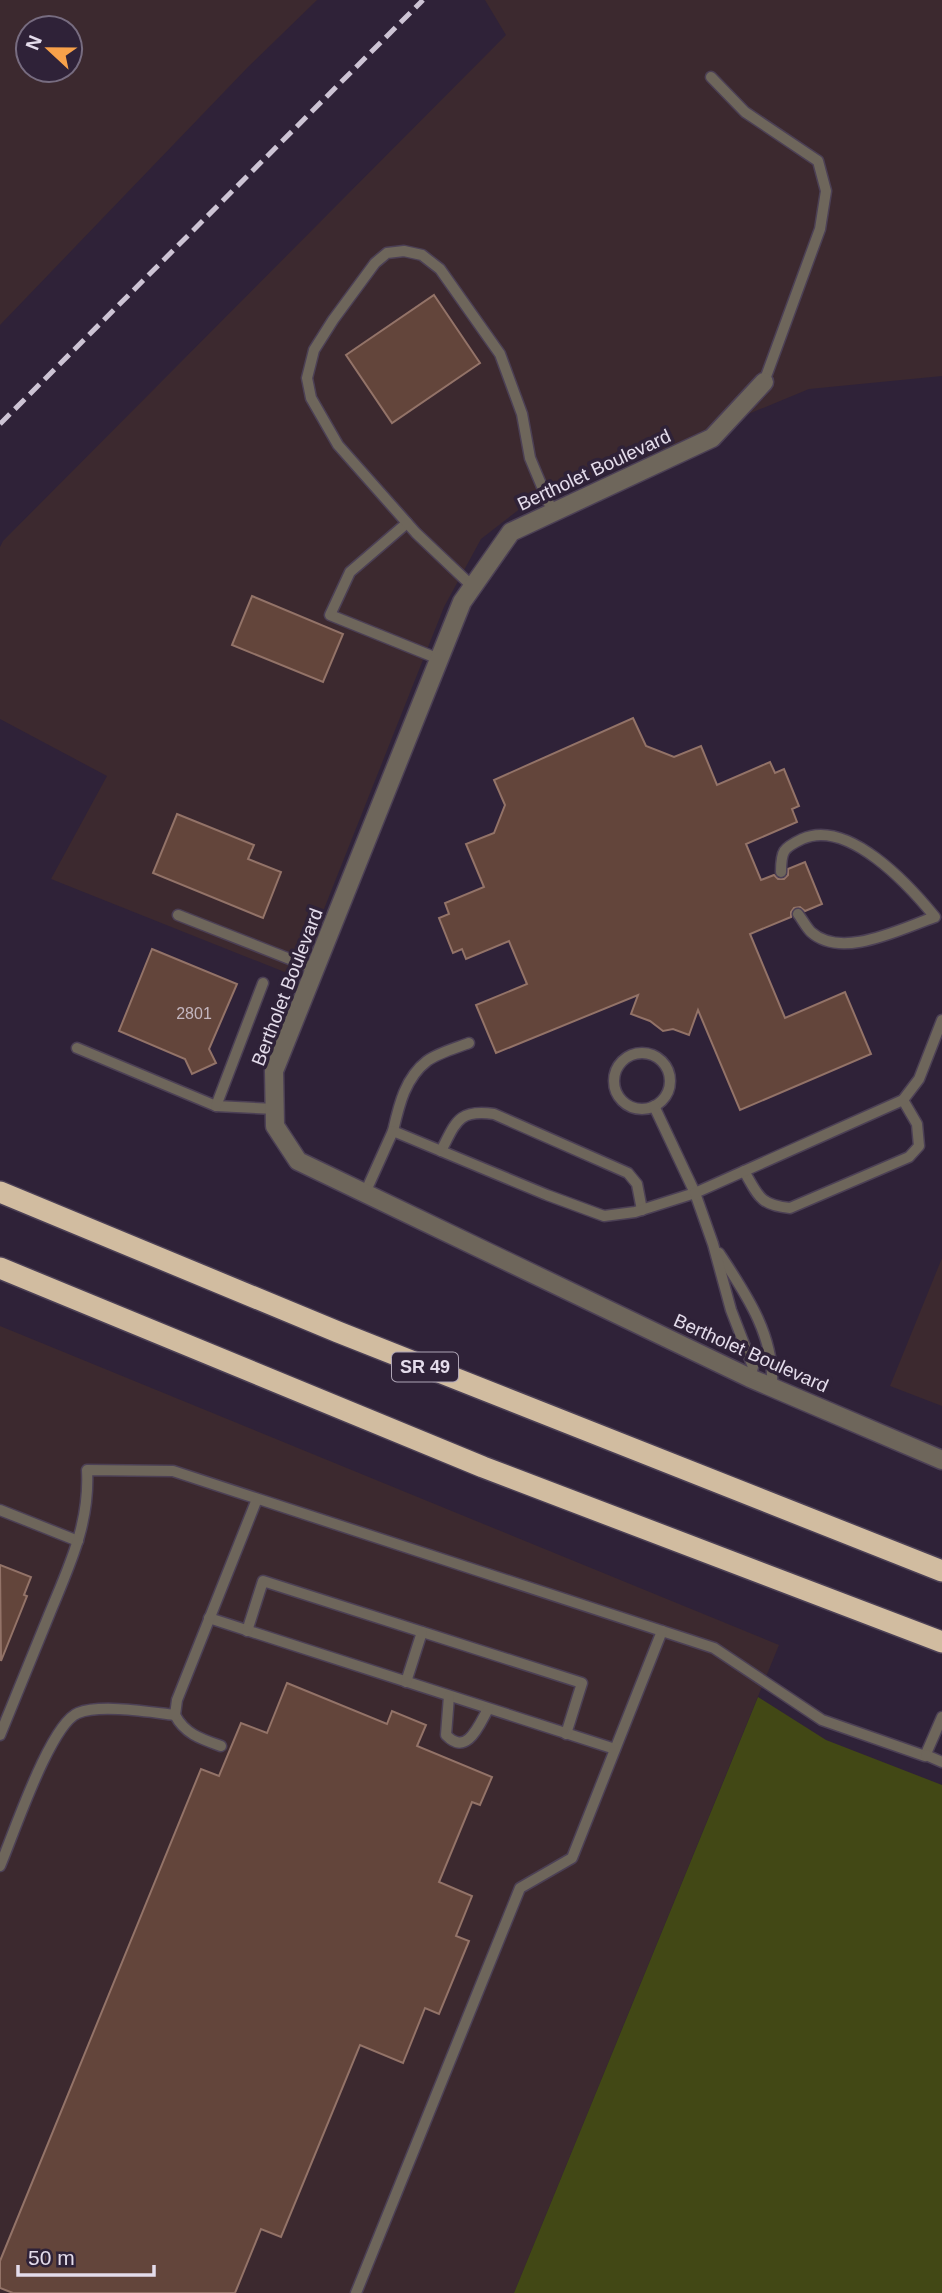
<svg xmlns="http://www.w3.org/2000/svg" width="942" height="2293" font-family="Helvetica,sans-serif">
<rect width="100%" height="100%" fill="#2f2238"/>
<g fill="#3c292f" fill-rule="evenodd">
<path d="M0,0h317l-69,67 -248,258zM28,28h42v42h-42z"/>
<path d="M485,0h457v376l-133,13 -288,119 -40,31 -37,68 -147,370 -246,-98 56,-103 -107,-57v-172l3,-6 503,-506z"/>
<path d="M942,1258v148l-52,-20z"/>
<path d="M0,1326l779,319 -265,648h-514z"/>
</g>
<path fill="#424815" d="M758,1697l68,43 116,45v508h-428z"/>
<g fill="#63453b" stroke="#937368" stroke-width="2">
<path d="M434,295l46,68 -88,60 -46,-68z"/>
<path d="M252,596l91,38 -20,48 -91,-37z"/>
<path d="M633,718l13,28 28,11 27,-11 16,39 53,-23 5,11 9,-4 15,37 -7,3 5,13 -51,22 15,36 13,-5 4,4h6l4,-4v-6l17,-7 17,42 -17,7 -5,-4 -6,1 -3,4v5l-41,17 35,84 60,-26 26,62 -131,56 -42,-100 -9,25 -16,-6 -10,2 -13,-10 -19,-7 7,-19 -142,58 -20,-48 51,-21 -18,-43 -43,18 -4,-10 -9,4 -14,-35 10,-4 -4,-11 39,-16 -18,-43 28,-11 11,-28 -11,-25z"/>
<path d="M177,814l77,31 -6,14 33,13 -18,46 -110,-45z"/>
<path d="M152,949l85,35 -28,65 7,14 -24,11 -7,-15 -66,-28z"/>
<path d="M0,1565l31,12 -7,18 3,1 -26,65z"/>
<path d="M287,1683l100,41 5,-13 34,14 -9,21 75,31 -12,28 -8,-3 -33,80 33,14 -16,40 13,5 -30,73 -14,-6 -22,55 -43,-18 -79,192 -20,-8 -26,64h-222l-13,-5v-27l201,-492 18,7 22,-53 26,10z"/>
</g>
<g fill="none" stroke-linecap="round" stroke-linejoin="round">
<defs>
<g id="lane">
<path d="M711,77l34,35 73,49 8,30 -6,38 -56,153"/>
<path d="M407,523l-57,49 -20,43 109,44"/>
<path d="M473,587l-57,-54 -78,-88 -27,-47 -4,-20 7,-28 19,-30 42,-57 12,-10 17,-2 18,4 18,14 60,85 22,60 8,44 23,55"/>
<path d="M781,872c0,-21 2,-24 21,-33 46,-21 107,46 133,78 -33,11 -93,43 -124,15 -5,-5 -9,-13 -13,-18"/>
<path d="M178,915l137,54"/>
<path d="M77,1048l139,58 59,3"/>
<circle cx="642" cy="1081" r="28"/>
<path d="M216,1106l47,-123"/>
<path d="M393,1131c6,-26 12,-53 34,-70 11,-8 29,-13 42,-18"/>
<path d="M441,1151c15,-29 17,-42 53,-37l134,59 9,11 5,26"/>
<path d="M744,1171c14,24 15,34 46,37l119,-51 10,-11 -2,-22 -14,-24"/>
<path d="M365,1193l28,-62 154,64 57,21 31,-4 60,-19 -41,-87"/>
<path d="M719,1253c27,41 56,83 53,134"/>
<path d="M750,1378l3,-11 -22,-57 -18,-66 -18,-51 208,-93 16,-21 23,-59"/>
<path d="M0,1510l78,31"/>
<path d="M209,1618l406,131"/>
<path d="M247,1631l16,-50 319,102 -16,51"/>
<path d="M406,1682l16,-50"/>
<path d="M449,1696l-3,39c21,22 33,-10 42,-26"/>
<path d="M175,1715c10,19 26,24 46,31"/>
<path d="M0,1735c16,-40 33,-80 49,-120 20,-49 41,-91 38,-145l86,1 541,177 108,72 103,36 17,-39"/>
<path d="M926,1755l16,7"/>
<path d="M0,1866c13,-30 50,-142 78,-153 22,-9 72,-1 97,2l2,-15 80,-201"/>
<path d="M356,2293l164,-405 52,-30 90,-227"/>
</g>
<path id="street" d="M764,382l-52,56 -201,94 -49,70 -188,469 1,55 23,35 452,217 192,82"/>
<g id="highway">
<path d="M0,1192l338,140 604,239"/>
<path d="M0,1268l483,199 459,175"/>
</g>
</defs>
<use href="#lane" stroke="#4c4055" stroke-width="13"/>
<use href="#street" stroke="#4c4055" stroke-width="21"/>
<use href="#highway" stroke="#4c4055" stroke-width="24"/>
<use href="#lane" stroke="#6e665b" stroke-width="10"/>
<use href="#street" stroke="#6e665b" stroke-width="18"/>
<use href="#highway" stroke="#d1bca0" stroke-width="21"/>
<path stroke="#cdc4d4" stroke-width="5" stroke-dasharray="14 7" stroke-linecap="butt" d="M0,424l423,-424"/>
</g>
<g text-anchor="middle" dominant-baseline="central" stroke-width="7" stroke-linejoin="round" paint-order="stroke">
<g font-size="16" fill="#c4b6bf">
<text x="194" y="1013">2801</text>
</g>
<rect fill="#2f2238" stroke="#aea4b5" stroke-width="2" x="392" y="1352.5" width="66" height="29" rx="5"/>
<g font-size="18" font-weight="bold" fill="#e4dceb">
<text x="425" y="1367">SR 49</text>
</g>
<g font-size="19" fill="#e4dceb" stroke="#2f2238">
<text transform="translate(594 470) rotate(-25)">Bertholet Boulevard</text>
<text transform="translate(287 987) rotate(-69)">Bertholet Boulevard</text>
<text transform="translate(751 1353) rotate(24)">Bertholet Boulevard</text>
</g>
</g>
<g transform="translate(49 49) rotate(292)"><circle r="33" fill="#2f2238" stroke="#776c80" stroke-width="2"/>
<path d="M0-5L12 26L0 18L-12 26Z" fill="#f8a14a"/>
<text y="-10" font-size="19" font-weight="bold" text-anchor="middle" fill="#e4dceb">N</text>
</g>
<path d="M18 2265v10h136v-10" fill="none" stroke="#e4dceb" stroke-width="3.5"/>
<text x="28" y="2265" font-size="21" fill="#e4dceb" stroke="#2f2238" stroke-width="5" paint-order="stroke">50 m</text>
</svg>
